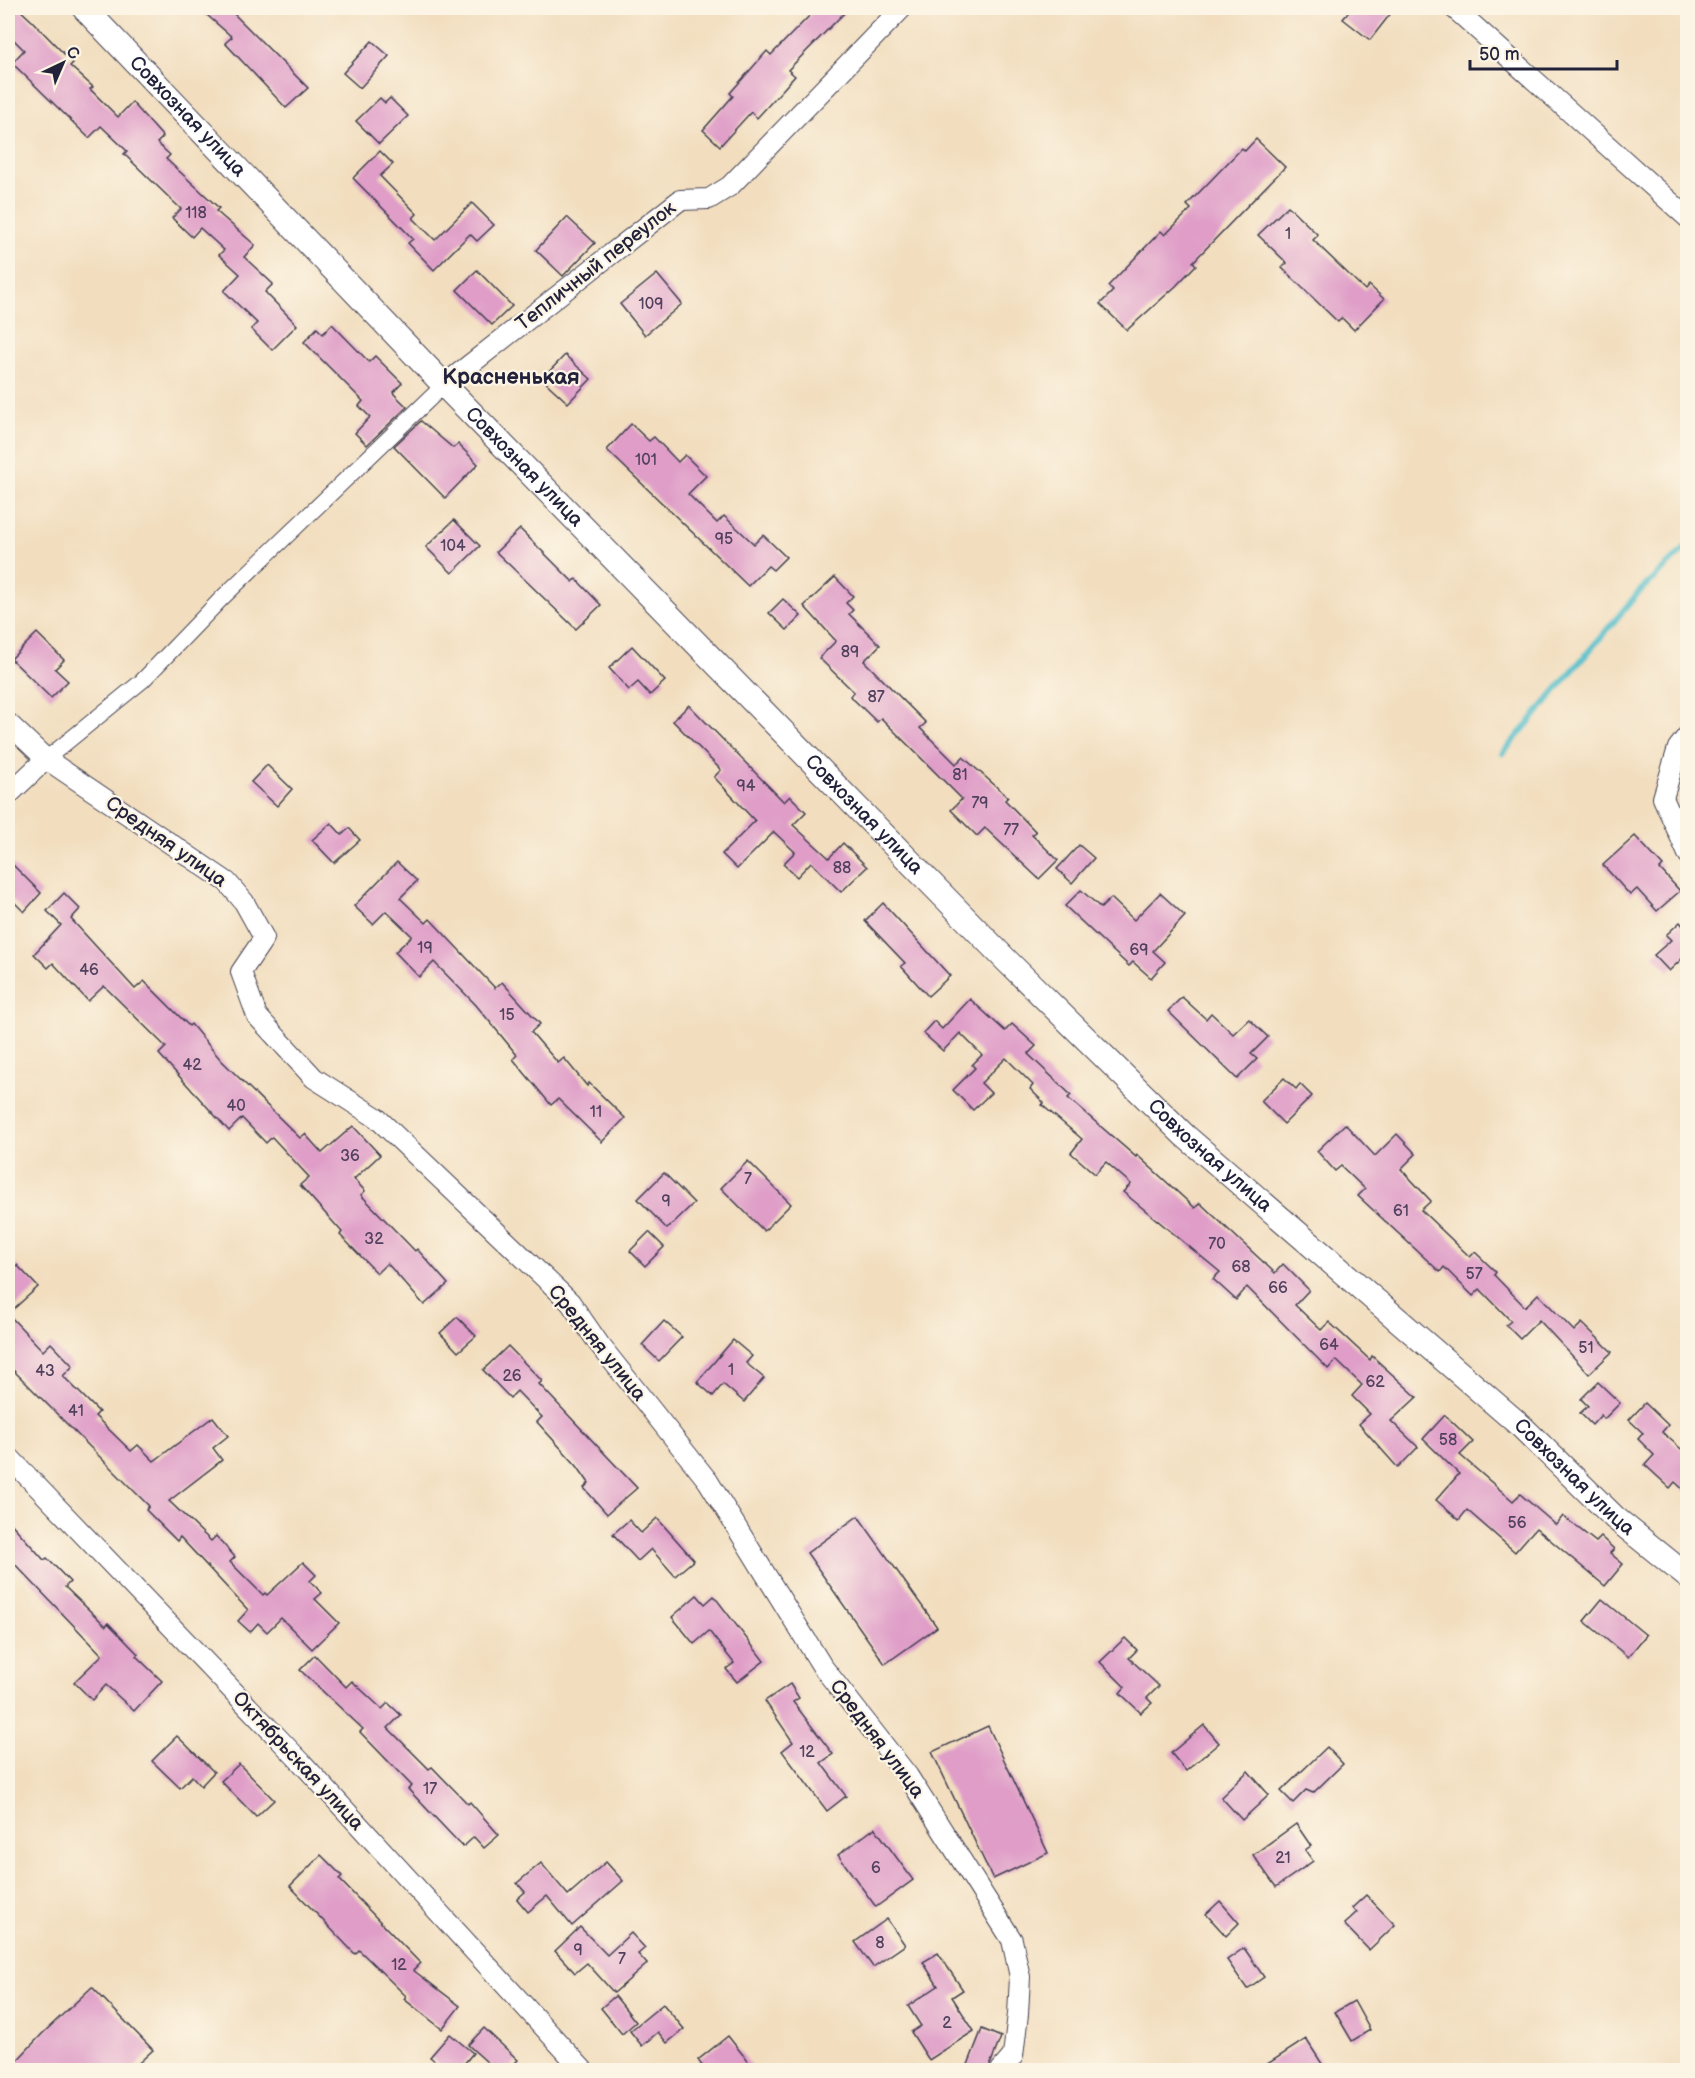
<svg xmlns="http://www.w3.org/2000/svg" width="1695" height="2078" font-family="'Balsamiq Sans',sans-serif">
<rect width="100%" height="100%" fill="#fcf5e5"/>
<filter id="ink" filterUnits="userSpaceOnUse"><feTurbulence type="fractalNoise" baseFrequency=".0167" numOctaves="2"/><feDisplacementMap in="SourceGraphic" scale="12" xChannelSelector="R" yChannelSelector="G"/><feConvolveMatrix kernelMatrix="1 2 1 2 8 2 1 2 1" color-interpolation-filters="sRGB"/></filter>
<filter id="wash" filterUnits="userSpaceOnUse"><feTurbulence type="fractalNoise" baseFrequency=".008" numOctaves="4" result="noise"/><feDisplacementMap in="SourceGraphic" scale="24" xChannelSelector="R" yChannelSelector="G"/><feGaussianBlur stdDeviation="1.35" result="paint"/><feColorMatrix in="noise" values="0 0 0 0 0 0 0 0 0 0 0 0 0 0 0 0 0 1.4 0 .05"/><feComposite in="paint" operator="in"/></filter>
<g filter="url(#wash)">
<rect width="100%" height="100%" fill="#f2debf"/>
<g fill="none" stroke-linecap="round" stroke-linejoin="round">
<path stroke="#51becb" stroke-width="6" d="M1503,753l135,-160 50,-47"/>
</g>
<g id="blocks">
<g fill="#df9dc8">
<path d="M8,8h10l14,13 41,42 -3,3 23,21 -3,2 28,28 14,-15 31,35 -6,6 13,12 -4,4 53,49 -3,3 39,34 -11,12 29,27 -8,8 32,33 -25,25 -21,-21 6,-6 -33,-32 16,-17 -21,-19 5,-5 -24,-22 -8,9 -20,-19 9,-9 -57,-55 3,-3 -26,-25 -12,12 -77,-75 12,-13 -16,-16z"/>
<path d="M199,8h29l80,80 -22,20 -61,-65 7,-6z"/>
<path d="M817,8h32l-61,62 7,6 -38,42 -6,-6 -31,34 -17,-16 30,-34 -3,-3 37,-42 4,4z"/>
<path d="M1352,8h43l-25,32 -27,-21z"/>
<path d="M372,41l17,15 -29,32 -17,-15z"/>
<path d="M380,98l5,5 5,-5 18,18 -29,28 -23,-23z"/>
<path d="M1256,139l29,28 -92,95 3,3 -20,21 -49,44 -27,-26 13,-13 -5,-5 53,-55 4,4 26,-26 -4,-4 55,-57 3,3z"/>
<path d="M380,151l13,13 -13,12 37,38 -4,4 22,22 37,-37 22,22 -17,16 -7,-7 -36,36 -26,-27 5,-4 -60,-61z"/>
<path d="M1288,206l30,29 -5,5 52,50 4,-5 15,14 -30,31 -12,-12 -4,4 -56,-54 5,-5 -29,-28z"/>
<path d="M567,217l28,26 -32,33 -27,-26z"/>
<path d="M477,270l35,36 -20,19 -35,-35z"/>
<path d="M657,274l25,30 -37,31 -25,-31z"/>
<path d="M332,324l37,38 6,-6 27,27 -9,10 14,14 -40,38 -12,-12 15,-16 -11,-11 4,-5 -59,-59 13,-14 6,6z"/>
<path d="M565,355l26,24 -23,24 -26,-24z"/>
<path d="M421,421l32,27 5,-4 20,20 -33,34 -51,-52z"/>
<path d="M631,424l18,17 5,-4 24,25 7,-7 21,21 -18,18 29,29 7,-7 30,28 9,-9 23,22 -13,13 -5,-4 -20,20 -141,-136z"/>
<path d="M454,520l26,26 -28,27 -26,-26z"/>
<path d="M520,529l53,53 3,-3 25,26 -25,24 -80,-77z"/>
<path d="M835,577l18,19 -7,7 7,7 -4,4 31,31 -16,16 62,62 -6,5 36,36 7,-7 45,40 -3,3 31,32 -4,3 26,25 -19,19 -54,-51 -8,8 -26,-26 11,-11 -81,-81 -4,4 -27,-26 4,-4 -35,-34 17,-17 -32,-35z"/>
<path d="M783,599l18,17 -14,14 -18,-17z"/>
<path d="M37,633l27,27 -9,9 13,12 -17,17 -40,-39z"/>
<path d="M632,646l33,35 -15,14 -12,-13 -9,8 -20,-22z"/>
<path d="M689,705l95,97 6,-6 16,16 -13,13 36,33 14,-15 24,24 -26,25 -30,-30 -14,15 -14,-13 12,-12 -21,-20 -37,37 -15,-15 33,-33 -41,-44 7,-7 -48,-49z"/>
<path d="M267,765l25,24 -15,17 -26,-24z"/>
<path d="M331,823l11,12 7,-7 11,12 -26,23 -22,-23z"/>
<path d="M1635,836l28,30 -3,3 20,22 -23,20 -20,-22 -7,6 -27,-30z"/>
<path d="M1079,845l15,13 -22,25 -15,-14z"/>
<path d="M8,860l33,33 -17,19 -16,-16z"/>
<path d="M397,862l20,19 -17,17 26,25 4,-4 65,69 7,-6 38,42 -9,8 27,31 6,-5 23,28 2,-3 36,35 -23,24 -44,-43 -7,6 -38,-46 4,-4 -41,-50 -42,-43 -15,15 -24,-25 17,-16 -26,-25 -13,13 -19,-18z"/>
<path d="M1081,890l20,18 10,-10 23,22 26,-27 25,23 -32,35 12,11 -14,16 -18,-16 -4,4 -64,-60z"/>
<path d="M64,893l16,16 -9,10 64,70 9,-8 45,45 2,-2 30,36 79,78 5,-4 17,19 31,-27 27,29 -26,24 11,12 -4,4 54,56 2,-2 31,35 -24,21 -37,-42 -10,10 -37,-38 2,-3 -42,-47 9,-8 -37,-40 -6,6 -24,-25 -13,13 -70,-77 7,-7 -62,-61 -16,15 -35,-38 -5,5 -14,-14 27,-29 -14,-14z"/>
<path d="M883,903l67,73 -22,20 -27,-30 4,-3 -40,-42z"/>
<path d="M1680,922l4,5 4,-3v34l-3,-2 -16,15 -15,-16 17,-15 -5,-5z"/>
<path d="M1182,997l24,22 5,-6 22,21 16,-15 19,18 -17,17 6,5 -20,20 -69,-68z"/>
<path d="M970,999l35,32 7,-7 24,22 -8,8 43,41 -3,3 68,59 1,-2 58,53 5,-5 75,70 8,-9 26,26 -14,15 26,25 8,-8 41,38 2,-4 45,41 -26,24 27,26 -20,21 -39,-44 11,-10 -18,-18 10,-11 -26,-25 -8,9 -81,-82 -11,13 -23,-21 7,-7 -97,-80 8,-8 -25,-22 -11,12 -24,-21 11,-14 -40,-34 2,-2 -14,-14 3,-4 -27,-27 -25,25 10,10 -18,17 -20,-20 22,-22 -3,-3 10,-10 -22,-22 -17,18 -20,-18 11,-12 8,8z"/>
<path d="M1284,1078l12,11 4,-5 12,12 -28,28 -23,-23z"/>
<path d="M1345,1124l30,32 22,-22 19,20 -15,15 30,32 -10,9 49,47 5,-5 21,20 -2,3 31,32 13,-13 36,37 8,-8 30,29 -23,22 -50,-54 -19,19 -14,-14 5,-4 -31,-32 -7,7 -29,-29 -4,5 -82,-76 7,-7 -24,-23 -6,5 -18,-20z"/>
<path d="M748,1161l43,43 -27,27 -43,-43z"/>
<path d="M664,1173l30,30 -27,26 -29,-30z"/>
<path d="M649,1232l15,15 -19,19 -15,-15z"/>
<path d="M17,1265l21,22 -30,27 35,37 8,-8 22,23 -10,10 36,36 -4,4 36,35 7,-6 16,16 59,-44 15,19 -15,12 9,12 -53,41 42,40 5,-5 19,21 -5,5 33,33 2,-2 2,2 36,-33 13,13 -6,6 12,12 -7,6 24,24 -27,26 -31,-31 -14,14 -9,-9 -8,9 -12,-11 10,-11 -68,-73 -3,4 -31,-31 3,-4 -141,-141v-91z"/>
<path d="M457,1317l19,19 -18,16 -18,-19z"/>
<path d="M664,1321l18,16 -23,24 -17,-16z"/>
<path d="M733,1340l19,16 -6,7 18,15 -20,24 -21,-18 -10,12 -16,-14z"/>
<path d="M508,1346l34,35 -3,3 98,104 -30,26 -23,-26 5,-5 -12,-17 -40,-44 5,-5 -25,-26 -7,7 -27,-28z"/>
<path d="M1598,1382l22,21 -16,16 -3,-4 -9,10 -12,-12 8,-7 -7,-7z"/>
<path d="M1645,1403l23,22 -6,7 26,23v39l-13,-12 -5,6 -25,-23 9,-10 -16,-16 5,-6 -14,-13z"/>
<path d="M1445,1415l28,27 -13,13 53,46 7,-7 36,31 7,-9 33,26 5,-5 13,12 -4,4 13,11 -18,22 -69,-58 -21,24 -48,-42 -8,10 -23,-20 23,-26 -36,-35z"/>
<path d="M858,1516l79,111 -52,37 -78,-111z"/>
<path d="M657,1518l37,42 -19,16 -24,-27 -13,12 -25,-27 16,-14 12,13z"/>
<path d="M8,1520l36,40 3,-2 23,24 -5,5 41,39 2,-3 30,31 -2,2 26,25 -28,30 -28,-26 -14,15 -18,-18 28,-27 -94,-98z"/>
<path d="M697,1595l8,9 9,-8 50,65 -27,21 -11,-13 8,-6 -25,-32 -15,13 -22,-27z"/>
<path d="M1602,1599l44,36 -18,22 -44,-36z"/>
<path d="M1125,1638l12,12 -8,8 30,28 -12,12 5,5 -11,10 -21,-20 5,-6 -25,-25z"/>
<path d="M315,1655l31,32 6,-6 30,28 6,-6 13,12 -13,13 41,41 3,-2 36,37 2,-2 29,33 -15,13 -10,-11 -11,10 -55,-58 4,-3 -52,-54 3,-3 -63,-59z"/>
<path d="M790,1684l9,14 -6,4 40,52 -12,9 25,33 -19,15 -45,-60 11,-9 -28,-41z"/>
<path d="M1204,1725l15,18 -33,28 -15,-18z"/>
<path d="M988,1726l60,127 -55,26 -61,-127z"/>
<path d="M177,1736l37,36 -13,14 -9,-10 -12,12 -28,-27z"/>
<path d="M1327,1747l16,17 -30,29 -7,-3 -13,13 -12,-12z"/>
<path d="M239,1764l35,36 -18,17 -35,-36z"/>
<path d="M1248,1771l21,24 -27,25 -21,-23z"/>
<path d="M1296,1824l15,22 -6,4 8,11 -37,26 -23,-32z"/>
<path d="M875,1828l38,52 -37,27 -38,-52z"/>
<path d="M321,1855l21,21 -3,3 81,84 -7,7 47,36 -18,23 -38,-30 2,-3 -47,-46 -4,4 -65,-68z"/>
<path d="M606,1862l17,19 -51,45 -25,-30 -19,16 -11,-13 8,-7 -8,-9 24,-20 27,32z"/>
<path d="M1366,1895l29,30 -26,25 -25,-26 13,-12 -5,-4z"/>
<path d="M1220,1901l19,22 -13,13 -20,-22z"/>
<path d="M887,1919l18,26 -32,22 -18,-25z"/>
<path d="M580,1927l27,28 24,-22 14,15 -7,6 9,10 -33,29 -27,-30 -12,10 -20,-22z"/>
<path d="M1244,1948l20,29 -17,12 -20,-29z"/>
<path d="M938,1953l25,37 -11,7 22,34 -45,29 -18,-28 10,-6 -13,-20 30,-20 -15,-24z"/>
<path d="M92,1987l61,63 -22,20h-123l34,-36z"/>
<path d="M615,1996l21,26 -14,12 -21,-26z"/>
<path d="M1354,2001l16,29 -18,11 -17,-29z"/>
<path d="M663,2004l21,25 -17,14 -9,-11 -16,14 -12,-15z"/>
<path d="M484,2028l34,32 -10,10h-12l-28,-25z"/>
<path d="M982,2029l19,8 -13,33h-22z"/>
<path d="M450,2034l23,19 -14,17h-13l-16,-13z"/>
<path d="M728,2036l27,34h-50l-7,-10z"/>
<path d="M1306,2039l20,31h-68z"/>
</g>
</g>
</g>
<g filter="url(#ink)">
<use href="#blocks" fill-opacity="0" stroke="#413e4f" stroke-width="1.5"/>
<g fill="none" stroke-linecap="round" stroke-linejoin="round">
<defs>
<path id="pedestrian" d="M46,759l96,-78 80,-83 222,-213"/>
<g id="minor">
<path d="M1454,8l234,210"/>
<path d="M444,385l236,-185 29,-1 21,-13 172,-178"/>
<path d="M8,723l38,36 181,123 17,20 20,36 -23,34 16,44 57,62 63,40 193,184 29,42 109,137 114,185 86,110 104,164 8,37 -2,37 -5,42 -12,14"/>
<path d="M1688,735l-10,13 -15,50 25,56"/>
<path d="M8,795l38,-36"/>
<path d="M8,1456l294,307 281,307"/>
</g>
<g id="tertiary">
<path id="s1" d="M84,8l360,377 562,575 178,175 338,292 93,91 73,59"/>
</g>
</defs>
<use href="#pedestrian" stroke="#413e4f" stroke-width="17"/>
<use href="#minor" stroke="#413e4f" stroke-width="22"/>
<use href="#tertiary" stroke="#413e4f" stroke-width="26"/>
<use href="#pedestrian" stroke="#fff" stroke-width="15"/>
<use href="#minor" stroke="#fff" stroke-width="20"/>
<use href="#tertiary" stroke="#fff" stroke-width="24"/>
</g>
</g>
<g text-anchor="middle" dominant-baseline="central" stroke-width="4.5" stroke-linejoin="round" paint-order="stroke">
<g font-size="16" fill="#51415e">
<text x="196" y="213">118</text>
<text x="1288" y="234">1</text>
<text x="651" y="304">109</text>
<text x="646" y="460">101</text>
<text x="724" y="539">95</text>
<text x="453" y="546">104</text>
<text x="850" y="652">89</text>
<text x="876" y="697">87</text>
<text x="960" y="775">81</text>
<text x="746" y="786">94</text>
<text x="980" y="803">79</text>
<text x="1011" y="830">77</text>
<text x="842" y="868">88</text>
<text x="425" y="948">19</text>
<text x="1139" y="950">69</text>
<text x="89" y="970">46</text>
<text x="507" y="1015">15</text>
<text x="192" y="1065">42</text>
<text x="236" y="1106">40</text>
<text x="596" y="1112">11</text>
<text x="350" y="1156">36</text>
<text x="748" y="1179">7</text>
<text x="666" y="1201">9</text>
<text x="1401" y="1211">61</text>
<text x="374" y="1239">32</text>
<text x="1217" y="1244">70</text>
<text x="1241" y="1267">68</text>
<text x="1474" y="1274">57</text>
<text x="1278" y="1288">66</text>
<text x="1329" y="1345">64</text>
<text x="1586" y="1348">51</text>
<text x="731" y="1370">1</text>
<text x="45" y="1371">43</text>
<text x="512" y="1376">26</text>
<text x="1375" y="1382">62</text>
<text x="76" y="1411">41</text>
<text x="1448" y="1440">58</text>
<text x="1517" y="1523">56</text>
<text x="807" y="1752">12</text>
<text x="430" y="1789">17</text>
<text x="1283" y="1858">21</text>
<text x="876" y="1868">6</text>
<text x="880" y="1943">8</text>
<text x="578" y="1950">9</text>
<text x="622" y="1959">7</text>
<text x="399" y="1965">12</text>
<text x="947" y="2023">2</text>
</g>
<g font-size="20" fill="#22223b" stroke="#fcf5e5">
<text stroke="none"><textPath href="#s1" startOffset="150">Совхозная улица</textPath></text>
<text transform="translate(596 266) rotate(-38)">Тепличный переулок</text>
<text stroke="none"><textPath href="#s1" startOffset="636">Совхозная улица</textPath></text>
<text stroke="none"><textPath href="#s1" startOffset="1122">Совхозная улица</textPath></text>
<text transform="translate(166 842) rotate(35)">Средняя улица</text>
<text stroke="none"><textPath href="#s1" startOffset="1608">Совхозная улица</textPath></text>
<text transform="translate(597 1343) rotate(51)">Средняя улица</text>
<text stroke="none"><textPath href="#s1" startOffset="2094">Совхозная улица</textPath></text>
<text transform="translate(877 1739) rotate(53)">Средняя улица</text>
<text transform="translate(298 1761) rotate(47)">Октябрьская улица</text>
</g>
<g font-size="22" font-weight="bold" fill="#22223b" stroke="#fcf5e5">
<text x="511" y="377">Красненькая</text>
</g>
</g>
<rect width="1695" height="2078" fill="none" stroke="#fcf5e5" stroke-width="30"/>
<g transform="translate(63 63) rotate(44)" stroke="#fcf5e5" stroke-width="4.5" paint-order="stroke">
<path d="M0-4.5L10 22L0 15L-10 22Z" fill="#22223b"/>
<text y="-9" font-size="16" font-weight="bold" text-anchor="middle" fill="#22223b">С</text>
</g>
<path d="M1470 60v9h147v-9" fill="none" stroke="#22223b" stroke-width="3"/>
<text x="1479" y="60" font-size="18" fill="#22223b" stroke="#fcf5e5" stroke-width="4.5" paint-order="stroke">50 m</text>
</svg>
